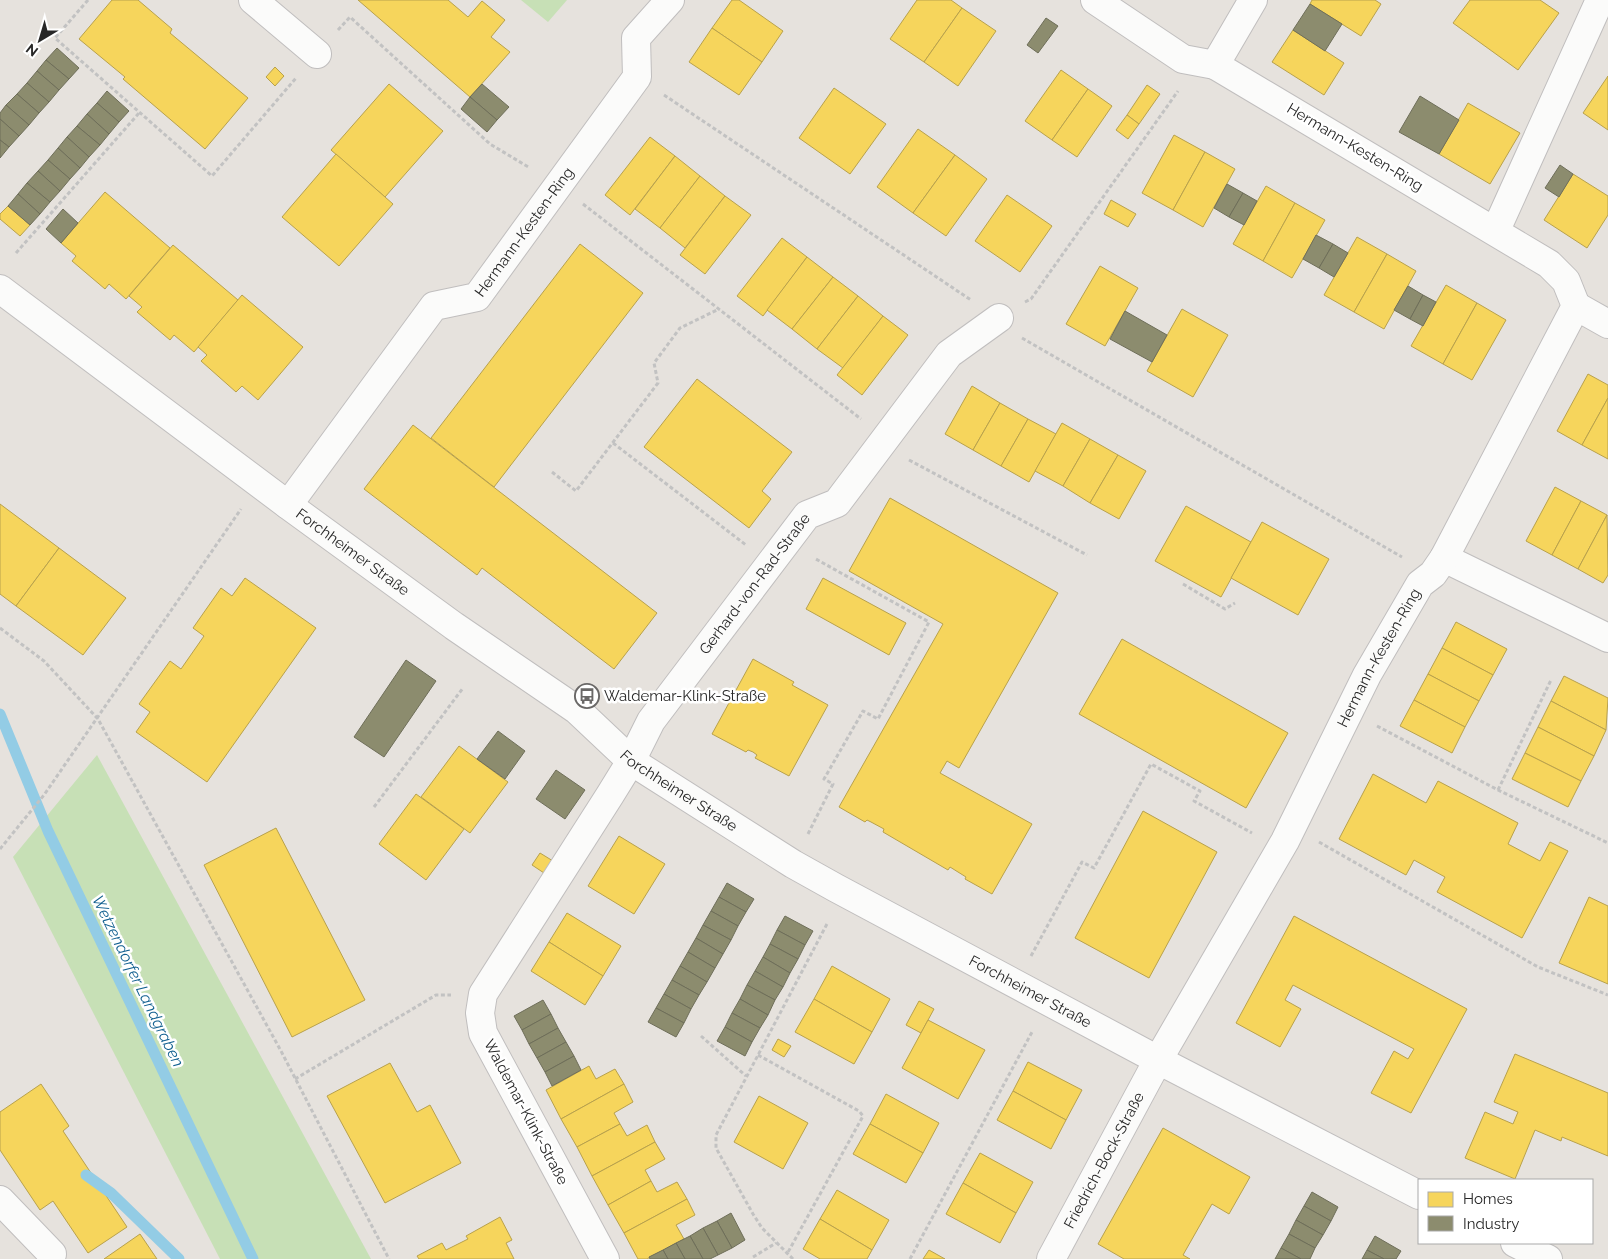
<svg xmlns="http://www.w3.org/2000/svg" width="1608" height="1259" font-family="Raleway,sans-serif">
<rect width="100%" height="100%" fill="#e6e2dd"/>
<g fill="#c7e0b6">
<path d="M521,0h46l-19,22z"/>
<path d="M97,755l274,504h-151l-207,-402z"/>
</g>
<g fill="#f6d55c" stroke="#b8a14c">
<path d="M112,0h26l34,29 -2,4 78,65 -43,51 -82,-70 2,-2 -46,-38z"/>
<path d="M358,0h90l20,17 14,-16 23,19 -14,17 19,15 -40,45z"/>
<path d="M732,0h7l44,31 -21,31 -50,-34z"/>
<path d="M917,0h34l11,8 -38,54 -34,-23z"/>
<path d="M1312,0h63l6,4 -20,32 -51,-32z"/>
<path d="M1470,0h70l19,13 -41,57 -65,-47z"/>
<path d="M962,8l34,23 -38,55 -34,-24z"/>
<path d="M712,28l50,34 -23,33 -50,-33z"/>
<path d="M1293,30l51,33 -20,32 -52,-33z"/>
<path d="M275,67l9,9 -9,10 -9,-9z"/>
<path d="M1061,70l27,19 -36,51 -27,-19z"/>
<path d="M1608,76v54l-25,-17z"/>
<path d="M389,84l54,47 -58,66 -54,-47z"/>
<path d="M1147,85l13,9 -21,30 -12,-9z"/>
<path d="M834,88l52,36 -36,50 -51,-36z"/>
<path d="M1088,89l24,17 -35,51 -25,-17z"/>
<path d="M1468,103l52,30 -30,51 -51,-30z"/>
<path d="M1127,115l12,9 -11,15 -12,-9z"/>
<path d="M918,129l37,26 -42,58 -36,-26z"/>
<path d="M1174,135l31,17 -32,58 -31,-17z"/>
<path d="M650,137l25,19 -45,59 -25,-20z"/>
<path d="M1205,152l30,17 -32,58 -30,-17z"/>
<path d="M336,154l57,50 -54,62 -57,-49z"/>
<path d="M955,155l32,24 -41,57 -33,-23z"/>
<path d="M675,156l25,20 -40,52 -25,-19z"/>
<path d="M1573,174l35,22v19l-21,33 -43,-28z"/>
<path d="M700,176l25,20 -40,52 -25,-20z"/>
<path d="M1266,186l29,17 -32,58 -30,-17z"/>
<path d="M105,192l65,56 -44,51 -17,-15 -4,5 -33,-28 4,-5 -15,-13z"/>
<path d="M1007,195l45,31 -32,46 -45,-31z"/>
<path d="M725,196l26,19 -46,59 -25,-19z"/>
<path d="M1111,200l25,14 -8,13 -24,-13z"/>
<path d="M1295,203l30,17 -33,58 -29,-17z"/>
<path d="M8,206l22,19 -10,11 -20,-17v-5z"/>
<path d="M1357,237l30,17 -33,58 -30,-17z"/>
<path d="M782,238l25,19 -44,59 -26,-20z"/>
<path d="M580,244l63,49 -149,194 -63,-49z"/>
<path d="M173,245l65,55 -44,52 -20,-17 -4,5 -33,-28 5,-5 -13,-11z"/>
<path d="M1387,254l29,17 -32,58 -30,-17z"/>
<path d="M807,257l26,20 -41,52 -25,-19z"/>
<path d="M1100,266l38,22 -33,58 -39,-22z"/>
<path d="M833,277l25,19 -41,53 -25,-20z"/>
<path d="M1446,285l31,18 -34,61 -32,-18z"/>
<path d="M242,295l61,52 -45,53 -16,-14 -6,6 -35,-31 6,-6 -9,-8z"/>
<path d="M858,296l25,20 -40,52 -26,-19z"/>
<path d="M1477,303l29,17 -34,60 -29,-16z"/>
<path d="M1182,309l46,26 -35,62 -46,-26z"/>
<path d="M883,316l25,19 -46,60 -25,-20z"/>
<path d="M1588,374l20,11v13l-26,47 -25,-14z"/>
<path d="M697,379l95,73 -30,39 9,8 -22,29 -105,-81z"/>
<path d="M972,386l28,17 -27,47 -28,-16z"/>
<path d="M1608,398v61l-26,-14z"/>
<path d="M1000,403l28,16 -27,47 -28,-16z"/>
<path d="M1028,419l28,15 -27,48 -28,-16z"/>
<path d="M1062,423l28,16 -27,47 -28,-15z"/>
<path d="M413,425l244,188 -43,56 -132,-101 -5,7 -113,-86z"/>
<path d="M1090,439l28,16 -28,48 -27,-17z"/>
<path d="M1118,455l28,16 -27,48 -29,-16z"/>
<path d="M1555,487l26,14 -29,54 -26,-14z"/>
<path d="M890,498l168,95 -99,175 -12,-7 -7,12 92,51 -40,70 -27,-15 1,-2 -16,-10 -2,3 -65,-38 1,-3 -13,-7 -4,-2 -2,2 -26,-15 104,-183 -94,-53z"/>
<path d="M1581,501l26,14 -29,54 -26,-14z"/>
<path d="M0,504l59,44 -43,58 -16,-12z"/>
<path d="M1186,506l65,36 -30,55 -66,-36z"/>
<path d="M1607,515l1,60 -5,8 -25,-14z"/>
<path d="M1262,522l67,37 -31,56 -67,-37z"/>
<path d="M59,548l67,50 -43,57 -67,-49z"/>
<path d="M245,578l71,50 -109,154 -71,-50 14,-20 -11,-8 31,-43 11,8 23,-33 -11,-8 28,-40 11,8z"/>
<path d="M823,578l83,45 -17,32 -83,-46z"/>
<path d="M1456,622l51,27 -14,26 -51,-27z"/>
<path d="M1122,639l166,94 -42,75 -167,-94z"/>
<path d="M1442,648l51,27 -14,26 -51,-27z"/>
<path d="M753,659l41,23 -2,3 36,20 -39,71 -34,-18 2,-3 -4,-3 -5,-2 -2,2 -34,-18z"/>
<path d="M1428,674l51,27 -14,26 -51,-27z"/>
<path d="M1564,676l44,22 -2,32 -55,-29z"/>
<path d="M1414,700l51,27 -13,26 -52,-27z"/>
<path d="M1551,701l55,29 -12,26 -56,-29z"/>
<path d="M1538,727l56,29 -13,25 -56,-28z"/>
<path d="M459,746l49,36 -38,51 -49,-36z"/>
<path d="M1525,753l56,28 -13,26 -56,-28z"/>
<path d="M1373,774l53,29 12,-22 80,42 -10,21 32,17 10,-19 18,9 -46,87 -85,-46 8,-15 -31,-17 -8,15 -67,-36z"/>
<path d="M416,794l48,35 -38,51 -47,-36z"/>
<path d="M1143,811l74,41 -68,126 -74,-40z"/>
<path d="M276,828l89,172 -73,37 -88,-172z"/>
<path d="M619,836l46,28 -31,50 -46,-28z"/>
<path d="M540,853l13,8 -9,12 -12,-8z"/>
<path d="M1589,897l19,9v78l-49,-21z"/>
<path d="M567,913l54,33 -18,30 -54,-34z"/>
<path d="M1294,916l173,93 -56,104 -40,-20 23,-42 14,8 6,-10 -121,-64 -8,15 16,9 -21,38 -44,-24z"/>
<path d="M549,942l54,34 -18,29 -54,-34z"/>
<path d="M832,966l58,33 -18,33 -58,-33z"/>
<path d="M814,999l58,33 -18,32 -59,-32z"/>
<path d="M919,1001l15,8 -13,24 -15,-8z"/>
<path d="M928,1020l57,30 -27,49 -56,-31z"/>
<path d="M778,1039l13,7 -7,11 -12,-7z"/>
<path d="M1515,1054l93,39v63l-46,-19 -1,4 -26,-11 -20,49 -50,-21 20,-46 28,12 5,-12 -24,-10z"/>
<path d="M1028,1062l54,28 -16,30 -53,-29z"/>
<path d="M390,1063l27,49 13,-7 31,58 -76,40 -58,-107z"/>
<path d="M589,1066l7,13 19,-10 9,15 -63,35 -15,-29z"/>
<path d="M41,1084l28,42 -6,5 64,96 -39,26 -35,-52 -13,9 -40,-60v-38z"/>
<path d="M624,1084l9,18 -19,11 6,11 -43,23 -16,-28z"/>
<path d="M1013,1091l53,29 -15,29 -54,-29z"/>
<path d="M886,1094l53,29 -16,30 -53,-29z"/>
<path d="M759,1096l49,27 -25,46 -49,-27z"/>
<path d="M620,1124l7,12 20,-11 8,17 -63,34 -15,-29z"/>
<path d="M870,1124l53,29 -17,30 -53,-29z"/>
<path d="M1163,1128l87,49 -21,37 -17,-10 -29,51 7,4h-66l-26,-15z"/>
<path d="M655,1142l10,17 -20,11 6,11 -43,24 -16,-29z"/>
<path d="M980,1153l53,29 -17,31 -53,-30z"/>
<path d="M651,1181l6,11 20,-10 10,17 -63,34 -16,-28z"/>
<path d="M963,1183l53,30 -16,30 -54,-29z"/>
<path d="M837,1190l52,30 -17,30 -52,-31z"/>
<path d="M687,1199l8,16 -19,10 8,14 -37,20h-9l-14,-26z"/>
<path d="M500,1217l12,23 -6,3 8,16h-95l-2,-3 25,-13 4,7 22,-11 -2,-3z"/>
<path d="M820,1219l52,31 -5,9h-47l-17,-10z"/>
<path d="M140,1234l17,25h-53z"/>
<path d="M929,1250l16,9h-22z"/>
</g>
<g fill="#8c8c6e" stroke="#6e6e59">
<path d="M1310,4l32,20 -17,27 -32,-21z"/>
<path d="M1046,18l12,8 -20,27 -11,-8z"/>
<path d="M57,48l22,20 -10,11 -23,-19z"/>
<path d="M46,60l23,19 -10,11 -22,-19z"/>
<path d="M37,71l22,19 -10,12 -22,-19z"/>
<path d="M27,83l22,19 -10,11 -22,-19z"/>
<path d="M482,84l27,23 -12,13 -27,-23z"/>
<path d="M107,91l22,20 -10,11 -22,-19z"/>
<path d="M17,94l22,19 -10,12 -23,-20z"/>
<path d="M1420,96l39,24 -20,34 -40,-22z"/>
<path d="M470,97l27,23 -10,12 -26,-23z"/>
<path d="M97,103l22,19 -10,12 -22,-20z"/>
<path d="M6,105l23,20 -10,11 -19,-17v-6z"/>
<path d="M87,114l22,20 -9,11 -23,-19z"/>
<path d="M0,119l19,17 -10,11 -9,-7z"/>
<path d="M77,126l23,19 -11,12 -22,-20z"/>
<path d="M67,137l22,20 -9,11 -22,-20z"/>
<path d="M0,140l9,7 -9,11z"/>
<path d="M58,148l22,20 -10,11 -22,-19z"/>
<path d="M48,160l22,19 -10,12 -22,-20z"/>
<path d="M1560,165l13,9 -14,23 -14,-9z"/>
<path d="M38,171l22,20 -10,11 -23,-19z"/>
<path d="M27,183l23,19 -10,12 -22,-20z"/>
<path d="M1227,184l16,9 -14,24 -15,-9z"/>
<path d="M1243,193l14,8 -13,24 -15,-8z"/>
<path d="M18,194l22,20 -10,11 -22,-19z"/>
<path d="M63,209l15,14 -17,20 -15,-14z"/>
<path d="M1316,235l17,9 -14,24 -16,-9z"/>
<path d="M1333,244l15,9 -14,24 -15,-9z"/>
<path d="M1408,286l15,9 -13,24 -16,-9z"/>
<path d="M1423,295l13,7 -13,24 -13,-7z"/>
<path d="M1125,311l42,24 -15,27 -42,-23z"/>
<path d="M406,660l30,21 -52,76 -30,-20z"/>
<path d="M498,731l27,20 -20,28 -28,-20z"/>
<path d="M556,770l29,20 -20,29 -29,-20z"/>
<path d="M727,883l27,16 -8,13 -27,-15z"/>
<path d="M719,897l27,15 -8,14 -27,-15z"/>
<path d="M711,911l27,15 -7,14 -28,-15z"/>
<path d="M785,916l28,15 -8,14 -28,-15z"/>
<path d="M703,925l28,15 -8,14 -27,-16z"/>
<path d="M777,930l28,15 -7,14 -28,-15z"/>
<path d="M696,938l27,16 -8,14 -27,-16z"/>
<path d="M770,944l28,15 -8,14 -27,-16z"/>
<path d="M688,952l27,16 -8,14 -27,-16z"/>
<path d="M763,957l27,16 -7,14 -28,-16z"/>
<path d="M680,966l27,16 -8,13 -27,-15z"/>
<path d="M755,971l28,16 -8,13 -28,-15z"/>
<path d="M672,980l27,15 -8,14 -27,-15z"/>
<path d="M747,985l28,15 -7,15 -28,-16z"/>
<path d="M664,994l27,15 -7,14 -28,-15z"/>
<path d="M740,999l28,16 -8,13 -28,-15z"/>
<path d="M543,1000l8,14 -29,16 -8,-14z"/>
<path d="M656,1008l28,15 -8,14 -28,-15z"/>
<path d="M732,1013l28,15 -8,14 -27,-15z"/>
<path d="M551,1014l7,14 -29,16 -7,-14z"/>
<path d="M725,1027l27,15 -7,14 -28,-15z"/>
<path d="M558,1028l8,14 -29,16 -8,-14z"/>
<path d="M566,1042l8,14 -29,16 -8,-14z"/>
<path d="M574,1056l7,14 -29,16 -7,-14z"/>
<path d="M1312,1192l26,15 -7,14 -27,-15z"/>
<path d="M1304,1206l27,15 -8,14 -27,-15z"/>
<path d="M731,1213l14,27 -13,8 -15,-27z"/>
<path d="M1296,1220l27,15 -8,13 -26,-14z"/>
<path d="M717,1221l15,27 -14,7 -15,-27z"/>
<path d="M703,1228l15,27 -8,4h-7l-13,-23z"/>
<path d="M1289,1234l26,14 -5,11h-9l-20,-11z"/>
<path d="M690,1236l13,23h-18l-9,-16z"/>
<path d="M1375,1236l26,15 -5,8h-12l-17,-9z"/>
<path d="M676,1243l9,16h-17l-5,-9z"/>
<path d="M1281,1248l20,11h-26z"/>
<path d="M663,1250l5,9h-18l-1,-2z"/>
<path d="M1367,1250l17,9h-22z"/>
</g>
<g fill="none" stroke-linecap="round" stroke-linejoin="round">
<g stroke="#93cce5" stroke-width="11">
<path d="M0,714l48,117 205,428"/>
<path d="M86,1175l25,18 68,66"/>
</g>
<defs>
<g id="minor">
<path d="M253,0l64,54"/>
<path d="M1095,0l88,59 32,6 38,-65"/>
<path d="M1496,230l104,-230"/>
<path id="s1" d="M0,289l288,216 166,121 123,84 54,51 162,103 43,24 322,172 261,135"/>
<path d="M1576,306l32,18"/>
<path id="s2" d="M288,505l146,-199 43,-9 160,-220 -1,-39 34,-38"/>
<path d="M1444,558l164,80"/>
<path d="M0,1200l52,54"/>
<path d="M1515,1243l33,16"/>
<path id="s3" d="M605,1259l-122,-226 -3,-20 3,-19 127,-199 21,-34 20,-40 156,-206 30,-12 112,-149 50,-36"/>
<path id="s4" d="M1051,1259l107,-199 127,-219 82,-166 53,-91 13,-10 11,-16 132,-252 -10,-25 -17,-17 -334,-199"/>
</g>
</defs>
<use href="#minor" stroke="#c0bebe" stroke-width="30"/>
<g stroke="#c2c2c2" stroke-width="3" stroke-dasharray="4 2.5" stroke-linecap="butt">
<path d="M88,0l-33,38 157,138 84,-98"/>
<path d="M338,30l12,-13 140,127 40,24"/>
<path d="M664,95l307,205"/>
<path d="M583,204l278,215"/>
<path d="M16,253l123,-140"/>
<path d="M1025,302l6,-3 147,-208"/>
<path d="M1022,338l380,219"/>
<path d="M613,443l133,102"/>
<path d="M909,460l178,95"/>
<path d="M552,472l24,19 82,-108 -4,-20 26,-35 39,-19"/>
<path d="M1183,584l42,25 10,-6"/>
<path d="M0,628l44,33 54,58 183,332 108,208"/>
<path d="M1377,726l121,64 110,53"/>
<path d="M1498,790l53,-110"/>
<path d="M374,807l89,-119"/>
<path d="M808,834l25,-50 -9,-5 39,-68 15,8 51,-97 -115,-64"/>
<path d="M1319,842l219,125 70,28"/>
<path d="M0,849l44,-54 197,-286"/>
<path d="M1031,956l51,-94 12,6 57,-104 49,27 -6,10 58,32"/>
<path d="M701,1036l45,40"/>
<path d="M758,1055l101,56 4,5 -76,138"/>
<path d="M295,1079l141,-84h15"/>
<path d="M753,1257l23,-14"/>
<path d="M793,1259l-31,-31 -9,-14 -37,-66v-13l112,-213"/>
<path d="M910,1259l122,-227"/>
</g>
<use href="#minor" stroke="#fbfbfa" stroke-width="28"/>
</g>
<defs>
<symbol id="bus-ring" viewBox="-11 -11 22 22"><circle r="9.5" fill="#fff" stroke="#6a6867" stroke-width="1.5"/><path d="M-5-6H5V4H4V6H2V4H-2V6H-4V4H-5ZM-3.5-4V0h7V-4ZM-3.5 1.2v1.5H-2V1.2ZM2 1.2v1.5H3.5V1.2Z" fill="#6a6867"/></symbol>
</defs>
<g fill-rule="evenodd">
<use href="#bus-ring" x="573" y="682" width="28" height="28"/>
</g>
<g text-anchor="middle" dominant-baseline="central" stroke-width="5" stroke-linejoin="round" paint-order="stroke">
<g font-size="15" fill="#272727" stroke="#fff">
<text transform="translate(1355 147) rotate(31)">Hermann-Kesten-Ring</text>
<text stroke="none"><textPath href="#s2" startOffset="371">Hermann-Kesten-Ring</textPath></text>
<text stroke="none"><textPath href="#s1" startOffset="440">Forchheimer Straße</textPath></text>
<text stroke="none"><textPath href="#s3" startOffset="789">Gerhard-von-Rad-Straße</textPath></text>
<text stroke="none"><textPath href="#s4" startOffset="685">Hermann-Kesten-Ring</textPath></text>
<text stroke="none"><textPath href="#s1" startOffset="845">Forchheimer Straße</textPath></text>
<text stroke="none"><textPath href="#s1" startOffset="1250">Forchheimer Straße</textPath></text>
<text transform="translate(526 1112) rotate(62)">Waldemar-Klink-Straße</text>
<text stroke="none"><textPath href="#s4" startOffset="112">Friedrich-Bock-Straße</textPath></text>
</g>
<g font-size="15" fill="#272727" stroke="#fff" text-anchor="start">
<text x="604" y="696">Waldemar-Klink-Straße</text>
</g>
<g font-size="16" font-style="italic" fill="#126090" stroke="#fff">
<text transform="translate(138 981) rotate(64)">Wetzendorfer Landgraben</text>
</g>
</g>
<rect x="1418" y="1179" width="175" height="65" fill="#ffffff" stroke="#a9a9a9"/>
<rect x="1428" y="1192" width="25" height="15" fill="#f6d55c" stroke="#a9a9a9"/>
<text x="1463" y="1204" font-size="15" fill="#272727">Homes</text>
<rect x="1428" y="1216" width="25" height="15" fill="#8c8c6e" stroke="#a9a9a9"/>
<text x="1463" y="1229" font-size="15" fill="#272727">Industry</text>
<g transform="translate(40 40) rotate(218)" stroke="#ffffff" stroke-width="4" paint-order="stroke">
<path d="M0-4L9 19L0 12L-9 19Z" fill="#272727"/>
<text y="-8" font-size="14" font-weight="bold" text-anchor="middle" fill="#272727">N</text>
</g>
</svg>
